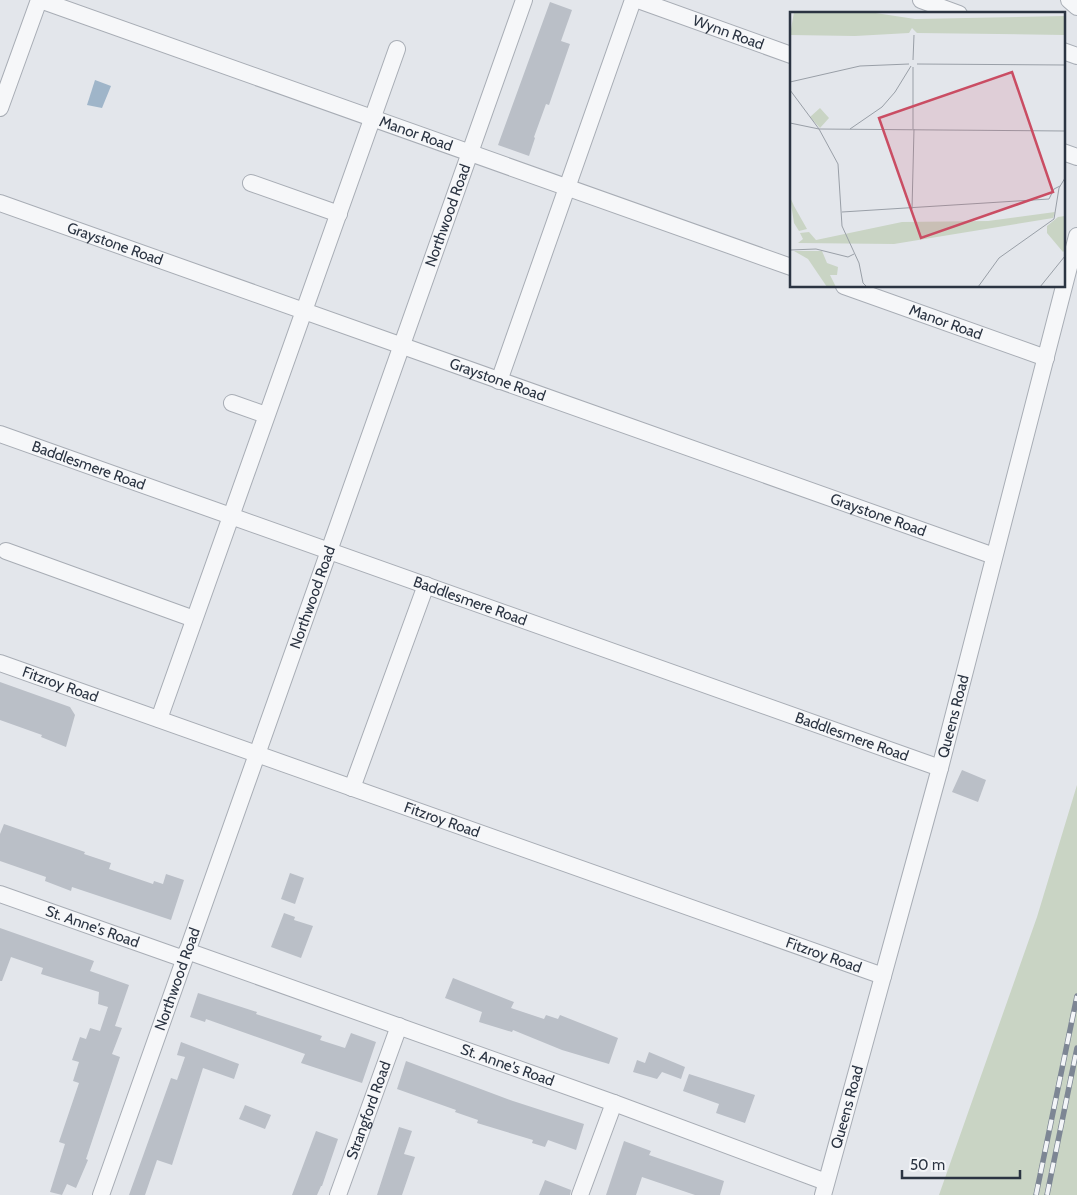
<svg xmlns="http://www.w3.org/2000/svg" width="1077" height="1195" font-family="Cabin,sans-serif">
<rect width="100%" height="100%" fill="#e3e6eb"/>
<path fill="#c9d4c4" d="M1077,785v410h-138l98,-278z"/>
<path fill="#9fb5c9" d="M95,80l16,6 -9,22 -15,-3z"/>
<g fill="#babfc7">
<path d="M550,2l22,8 -11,31 9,3 -21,61 -3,-1 -12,33 1,1 -6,18 -31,-11z"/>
<path d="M0,682l70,25 5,8 -9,32 -25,-10 1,-2 -42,-15z"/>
<path d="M962,770l24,10 -8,22 -26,-10z"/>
<path d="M4,824l81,28 -1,2 27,9 -2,6 44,15 1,-3 9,3 3,-10 18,6 -13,40 -99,-33 -1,4 -26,-10 1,-4 -46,-16v-27z"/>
<path d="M290,873l14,5 -9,26 -14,-5z"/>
<path d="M284,913l11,4 -1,3 19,6 -12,32 -30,-11z"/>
<path d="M0,928l94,33 -4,10 39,14 -14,41 7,2 -10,26 8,3 -34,102 2,1 -12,28 -9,-4 -5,11 -12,-3 15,-48 -6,-2 20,-59 -6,-2 6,-19 -7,-2 8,-23 6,2 4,-11 10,3 8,-24 -10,-3 1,-12 -58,-18 2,-6 -32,-11 -9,24h-2z"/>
<path d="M453,978l61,24 -3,6 33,11 2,-4 12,4 2,-4 58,23 -9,26 -47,-14 -49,-20 -1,2 -33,-10 3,-10 -37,-14z"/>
<path d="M198,993l59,19 -1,2 66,22 -2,4 25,8 6,-15 25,9 -14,41 -61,-20 4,-9 -99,-35 -1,3 -15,-5z"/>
<path d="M181,1042l58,22 -5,15 -31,-11 -31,97 -15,-5 -12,35h-16l42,-117 6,2 8,-23 -8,-2z"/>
<path d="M649,1052l36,15 -4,12 -19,-7 -5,7 -24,-7 4,-12 8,3z"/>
<path d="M406,1061l107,40 71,23 -8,26 -28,-10 -3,7 -13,-4 1,-3 -56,-17 1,-3 -23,-8 1,-2 -59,-21z"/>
<path d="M689,1074l66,21 -10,28 -29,-10 3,-9 -36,-13z"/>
<path d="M245,1105l26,10 -6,14 -26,-10z"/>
<path d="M399,1127l13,4 -8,23 11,3 -13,38h-25z"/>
<path d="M316,1131l22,8 -16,47h-1l-4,9h-25z"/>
<path d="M624,1141l27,10 -2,4 75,26 -4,14h-25l-53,-18 -6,18h-30z"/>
<path d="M545,1180l26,10 -1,5h-31z"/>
</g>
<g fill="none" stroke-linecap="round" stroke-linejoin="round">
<defs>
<g id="minor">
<path id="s1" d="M40,0l751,267"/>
<path id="s2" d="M638,0l153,55"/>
<path d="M921,0l38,14"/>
<path d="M1069,0l8,7"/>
<path d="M1063,51l14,5"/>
<path d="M0,108l39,-108"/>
<path d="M1063,152l14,5"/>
<path d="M251,183l88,31"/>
<path id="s3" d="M0,203l994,353"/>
<path id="s4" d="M844,286l202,72"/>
<path d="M499,381l134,-381"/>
<path d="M232,403l34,12"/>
<path id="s5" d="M0,434l940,334"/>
<path d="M6,551l188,68"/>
<path id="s6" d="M0,663l883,313"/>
<path d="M159,719l238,-670"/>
<path d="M352,788l74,-203"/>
<path id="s7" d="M0,894l184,65"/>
<path id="s8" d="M187,951l427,152 212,79"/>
<path id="s9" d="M101,1195l423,-1195"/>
<path id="s10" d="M338,1195l61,-169"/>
<path d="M580,1195l34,-92"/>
<path id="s11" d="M823,1195l117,-427 137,-532"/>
</g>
</defs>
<use href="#minor" stroke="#a8adb5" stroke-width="18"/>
<use href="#minor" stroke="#f6f7f9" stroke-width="16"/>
<defs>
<g id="rail">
<path d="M1036,1195l41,-199"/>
<path d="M1047,1195l30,-147"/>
</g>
</defs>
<use href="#rail" stroke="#7d8694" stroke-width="5.5"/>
<use href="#rail" stroke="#f3f5f8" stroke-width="4" stroke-dasharray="11" stroke-linecap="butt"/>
</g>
<g text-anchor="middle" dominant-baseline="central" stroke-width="4.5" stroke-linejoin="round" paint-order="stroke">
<g font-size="15" fill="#2b3442" stroke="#f3f5f8">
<text stroke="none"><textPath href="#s2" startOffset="96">Wynn Road</textPath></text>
<text stroke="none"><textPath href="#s1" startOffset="399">Manor Road</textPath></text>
<text stroke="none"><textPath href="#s9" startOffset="1039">Northwood Road</textPath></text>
<text stroke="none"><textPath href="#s3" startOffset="122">Graystone Road</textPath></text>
<text stroke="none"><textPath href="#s4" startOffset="108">Manor Road</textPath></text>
<text stroke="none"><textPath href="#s3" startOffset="528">Graystone Road</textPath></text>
<text stroke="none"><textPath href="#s5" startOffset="94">Baddlesmere Road</textPath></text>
<text stroke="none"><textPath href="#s3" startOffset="932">Graystone Road</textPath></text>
<text stroke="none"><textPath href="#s9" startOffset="634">Northwood Road</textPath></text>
<text stroke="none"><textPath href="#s5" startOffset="499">Baddlesmere Road</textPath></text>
<text stroke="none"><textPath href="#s6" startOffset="64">Fitzroy Road</textPath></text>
<text stroke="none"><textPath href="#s11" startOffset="496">Queens Road</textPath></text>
<text stroke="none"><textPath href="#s5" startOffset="904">Baddlesmere Road</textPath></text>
<text stroke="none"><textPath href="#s6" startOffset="469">Fitzroy Road</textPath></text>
<text stroke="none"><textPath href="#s7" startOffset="98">St. Anne's Road</textPath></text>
<text stroke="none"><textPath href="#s6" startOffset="874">Fitzroy Road</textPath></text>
<text stroke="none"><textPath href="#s9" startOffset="229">Northwood Road</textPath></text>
<text stroke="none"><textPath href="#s8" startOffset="340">St. Anne's Road</textPath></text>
<text stroke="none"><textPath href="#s11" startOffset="91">Queens Road</textPath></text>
<text stroke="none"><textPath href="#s10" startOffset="90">Strangford Road</textPath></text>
</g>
</g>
<g transform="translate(790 12)">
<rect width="275" height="275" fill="#e3e6eb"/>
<path d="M4,0h75l46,7 150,-3v19l-148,-2 -5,-5 -3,5 -54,3 -65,-1zM30,96l9,10 -9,10 -10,-11zM0,185l4,9 13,23 -8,2 -5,-8zM265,200l-2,6 -159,26 -96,-1 5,-4 -3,-6 9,-1 7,8 86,-18 86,-1zM275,204v34l-2,2 -16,-19v-7l11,-9zM4,239h28l5,12 11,4 -1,8h-7l6,12h-9l-19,-28z" fill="#c9d4c4"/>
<path fill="none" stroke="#999fa7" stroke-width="1" d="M123,48l1,-25M127,52l148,1M0,70l70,-16 49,-2M0,78l29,39 19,35 4,62 17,37 4,20 4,4M0,111l29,6 246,2M60,117l32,-22 13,-15 16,-26M123,117v-62M122,197l2,-80M52,200l207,-13 5,-10 6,-3M0,238l26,-1 32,8 6,-3M188,275l21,-29 55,-39 5,-31 6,-10M250,275l25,-31"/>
<path fill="#ca4d63" fill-opacity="0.15" stroke="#ca4d63" stroke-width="2.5" d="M222,60l41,120 -132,46 -42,-120z"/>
<rect width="275" height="275" fill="none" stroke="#2b3442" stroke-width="2.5"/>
</g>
<path d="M902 1170v8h118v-8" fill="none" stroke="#2b3442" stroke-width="2.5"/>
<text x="910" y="1170" font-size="15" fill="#2b3442" stroke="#f3f5f8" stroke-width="4" paint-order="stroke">50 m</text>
</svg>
